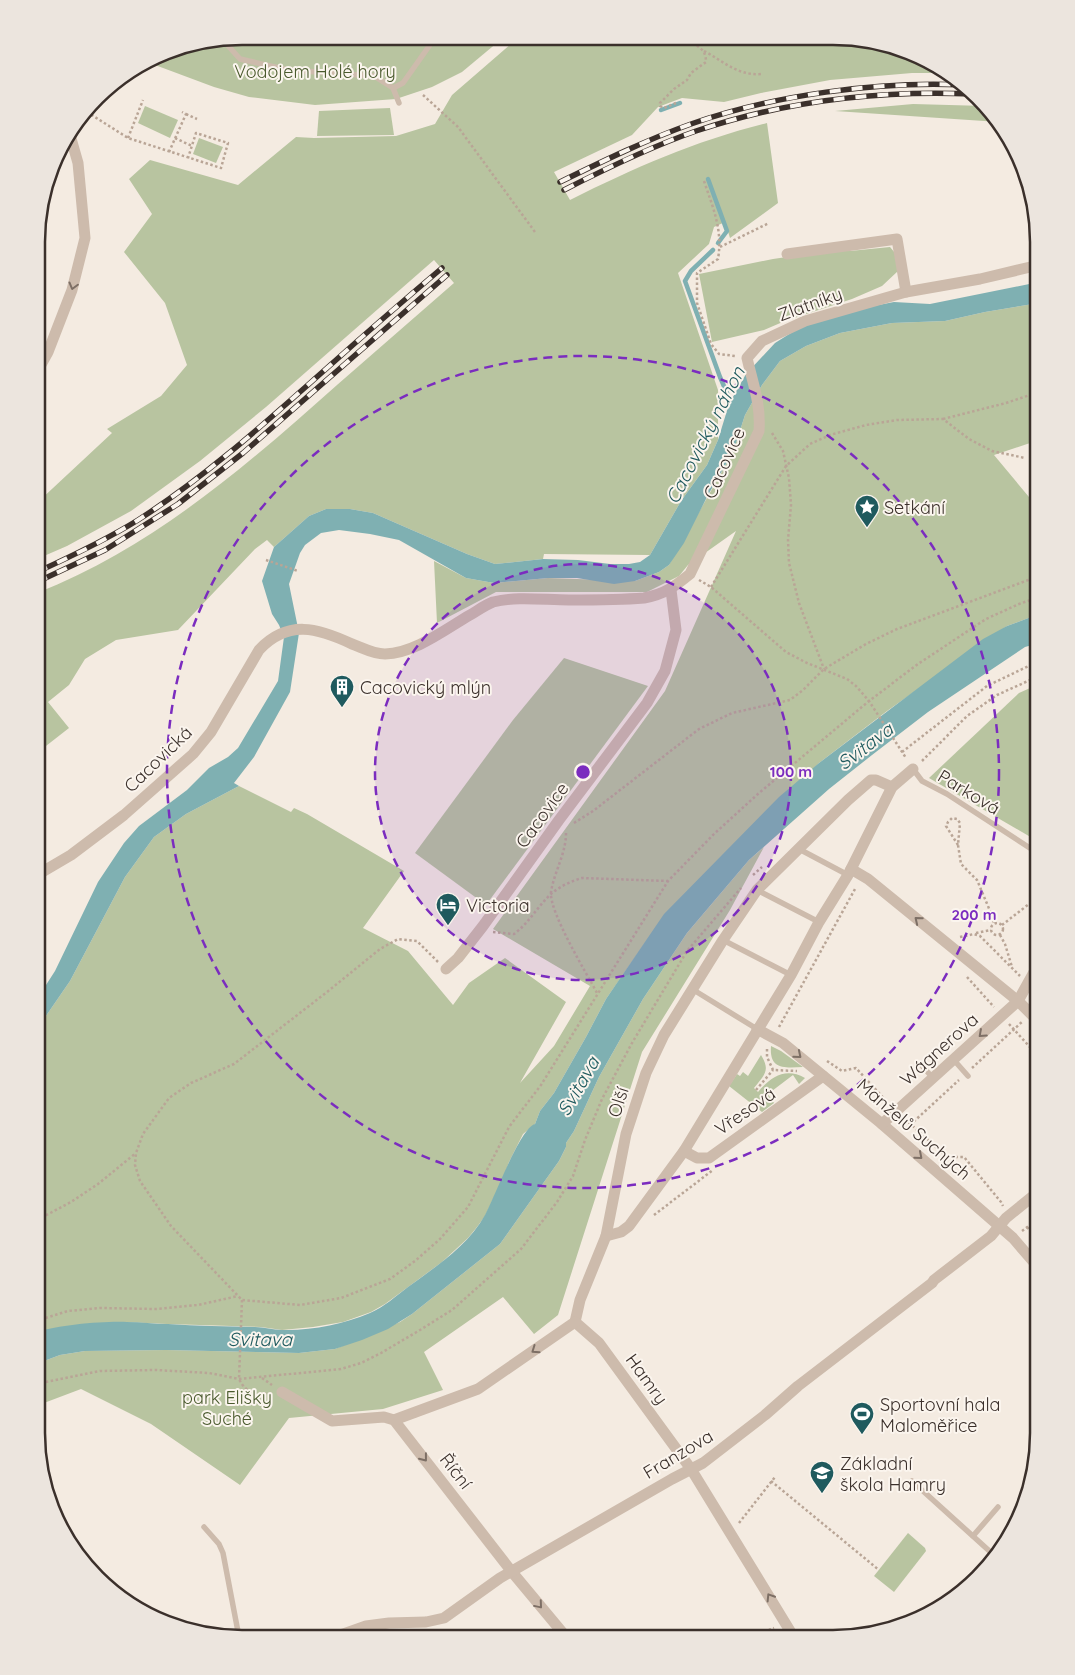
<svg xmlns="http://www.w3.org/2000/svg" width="1075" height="1675" font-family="Quicksand,sans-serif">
<rect width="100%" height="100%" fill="#f4ebe1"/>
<g fill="#b8c4a0">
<path d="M242,36l262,1 -42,35 -30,15 -36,12 -81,6 -66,-8 -35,-10 -67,-25 17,-10z"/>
<path d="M519,37l341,1 51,14 37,21h-36l-82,7 -69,13 -37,9 -42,-4 -24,9 -26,28 -78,37 16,28c66,-33 125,-59 197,-77l11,80 -48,35 -5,-16 -11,5 -5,17 -31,29 40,117v50l-11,25 -26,36 -31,54 -106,-1 -1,5 -48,5 -28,-10 -94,-41 -23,-4h-24l-17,7 -35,31 -7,-7 -12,9 -77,81 -62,10 -31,19 -16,26 -21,17 21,26 -32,25v-160c116,-46 208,-126 300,-208 39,-34 78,-68 117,-102l-20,-23 -168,147 -66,54 -69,50 -64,35 -30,13 1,-57 74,-69 -5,-4 54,-33 26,-31 -22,-62 -41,-51 28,-38 -23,-35 21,-19 88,25 58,-48 18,1 82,-2 39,-12 17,-29z"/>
<path d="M913,104l72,2 11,11 3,5 -164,-11z"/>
<path d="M145,106l33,14 -8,18 -32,-15z"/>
<path d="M390,108l4,27 -77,1 2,-25z"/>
<path d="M199,138l24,9 -7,16 -23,-9z"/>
<path d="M890,247l5,6 3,18 -16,15 -30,13 -67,22 -21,9 -52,12 -13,-68 74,-15 69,-10 8,2z"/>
<path d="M1039,303v137l-45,15 45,54v105l-32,12 -120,85 -68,52 -172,177 -41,59 -20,38 -32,56 -14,18 -5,13 -12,10 -14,28 -5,14 -19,40 -8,11 -9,11 -26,24 -57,42 -14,8 -28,10 -30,5 -31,3 -21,-3 -94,-3 -41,-2 -61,5 -29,5 1,-303 33,-48 55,-104 29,-40 32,-23 53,-28 52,26 3,-4 13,6 97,57 -41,57 45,23 45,54 16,-22 36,-25 61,44 -46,81 34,-37 36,-60 -97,-57 172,-238 71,-160 -48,34 -9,11 -32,16h-151l-59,31 -3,-62 32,17 28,5 54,-5 87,3 24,-9 10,-7 64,-113 12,-37 17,-30 18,-24 26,-15 34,-13 52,-10 53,-2 40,-9z"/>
<path d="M564,658l84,28 -162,219 -71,-52 98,-133z"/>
<path d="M1039,684v158l-110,-64 90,-85z"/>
<path d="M764,847l-34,63 -88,142 -84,263 -24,19 -31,-37 -79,55 19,38 -60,19 -94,9 -49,67 -89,-61 -70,-35 -45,17v-42l24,-9 25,-4 81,-1 133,3 36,-4 65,-27 12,-8 88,-70 59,-83 7,-14v-4l8,-12 25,-54 44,-78 44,-66 62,-73z"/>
<path d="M771,1046l10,5 22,16c-18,1 -34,3 -32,-21z"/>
<path d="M761,1055c10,16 3,20 -7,33l4,4c13,-15 27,-25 47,-14l-6,6 -6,-9 -25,19 6,9 -12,9 -33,-26 8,-12 3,2 3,-4 5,4z"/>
<path d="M908,1533l17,15 1,3 -32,41 -20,-16z"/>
</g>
<g fill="#7fb0b2">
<path d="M1039,282v21l-54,9 -40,9 -53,2 -52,10 -34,13 -26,15 -18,24 -17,30 -12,37 -25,43 -24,48 -15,22 -10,7 -24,9 -21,3 -37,-6h-29l-54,5 -28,-5 -67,-38 -29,-6 -31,-4 -18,3 -16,12 -5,8 -11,31 10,49 -9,59 -36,65 -20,26 5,3 -53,28 -32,23 -29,40 -55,104 -33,48v-30l18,-28 43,-89 26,-39 15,-17 48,-36 22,-22 19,-11 10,-9 40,-67 6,-44 -5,-12 -7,-11 -10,-33 12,-34 35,-31 17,-7h24l23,4 94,41 28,10 48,-5 35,1 32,4h19l11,-2 10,-7 31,-54 26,-36 11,-25 11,-36 17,-30 29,-31 27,-17 66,-19 26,-5 36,2z"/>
<path d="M1039,614v29l-14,4 -97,65 -56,43 -43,34 -80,71 -62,73 -44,66 -44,78 -25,54 -8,12v4l-7,14 -59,83 -88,70 -24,15 -26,11 -27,9 -36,4 -133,-3 -81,1 -25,4 -24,9v-32c24,-7 66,-11 91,-10 14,0 27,2 41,2 29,2 58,2 87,3 9,0 18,3 27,3 28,1 62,-6 88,-17 14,-6 26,-17 38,-26 27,-20 60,-41 77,-72 9,-16 35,-87 50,-91l5,-13 14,-18 32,-56 20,-38 58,-85 115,-117 40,-34 164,-124 24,-13z"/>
</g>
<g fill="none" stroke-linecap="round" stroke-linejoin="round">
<g stroke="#7fb0b2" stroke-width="4.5">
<path d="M661,110l19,-7"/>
<path d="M708,179l19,52 -9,12"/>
<path d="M713,250l-22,21 -6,10 35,96 13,30"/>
</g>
<g stroke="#b9a596" stroke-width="2.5" stroke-dasharray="2.5 2.5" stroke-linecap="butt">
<path d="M704,51c19,10 34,25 57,23"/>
<path d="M423,95l35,32 77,105"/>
<path d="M676,103l-12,5 -4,-2v-3l14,-14 13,-9 4,-7 15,-11c0,-16 -11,-14 -17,-24"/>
<path d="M87,112l41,26 93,30 7,-25 -32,-10 -8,25"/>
<path d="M186,114l11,5"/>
<path d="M128,138l15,-38"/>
<path d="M175,138l17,8"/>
<path d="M169,152l17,-38 -4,-2"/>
<path d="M704,181c9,27 19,49 14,78l-21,14v30l14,41 8,10 16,2"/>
<path d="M720,247l49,-24"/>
<path d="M943,419l63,-16 33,-11"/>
<path d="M772,433l11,18 6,27 2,27 -3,35 1,23 10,40 25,66"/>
<path d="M266,560l32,11"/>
<path d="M699,580l12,7 75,65 21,11 40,16 9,7 13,15 37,57"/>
<path d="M711,587l75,-121 24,-22 20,-9 36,-10 31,-5 46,-1 26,20 23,12 33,7"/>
<path d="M902,752l85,-66 52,-25"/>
<path d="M922,761l45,-45 30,-21 42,-19"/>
<path d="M574,823l19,-12 106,-82 33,-16 58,-13 13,-10 21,-21 42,-25 31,-15 142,-53"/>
<path d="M566,833c0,21 -12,39 -15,59 -2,20 36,82 46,101"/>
<path d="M958,845l-12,-19 2,-4 4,-4 5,1 3,4 -2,22 3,19 16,16 16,38 1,6"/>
<path d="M753,875l9,-8"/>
<circle cx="997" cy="929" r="6"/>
<path d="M1002,925l36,-28"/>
<path d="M493,932l21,2c15,-11 23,-27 37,-40 8,-7 20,-13 31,-16l86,3"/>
<path d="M976,933l15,-3"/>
<path d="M1000,935l5,9 7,23"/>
<path d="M960,937l14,-3 6,2 40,40"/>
<path d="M438,962l-21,-21 -19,-2 -18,10 -53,43 -93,72 -43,19 -22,15 -26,36 -7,19 -1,12 5,16 31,45 71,74 58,5 41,-7 49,-19 25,-18 25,-22 28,-32 41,-80 32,-42 127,-204 46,-47 45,-41 110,-92 49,-37 68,-45 33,-15 20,-7"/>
<path d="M967,977l27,30"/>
<path d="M1009,1024l29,32"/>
<path d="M779,1027l76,-138"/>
<path d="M767,1049v8l6,13 24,1"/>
<path d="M827,1061l15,10 14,-3 32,35"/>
<path d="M972,1068l51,-47"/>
<path d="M756,1090l17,-20"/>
<path d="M905,1119l42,38h17l37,45 2,4"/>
<path d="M910,1125l49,-45"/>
<path d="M654,1215l59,-45"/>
<path d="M37,1220l34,-18 27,-18 38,-31"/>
<path d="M1027,1227l11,14"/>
<path d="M1022,1231l16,-12"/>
<path d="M242,1300l-3,79c8,16 16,14 33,15"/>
<path d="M36,1312l8,7"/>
<path d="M36,1321l32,-10 32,-3 56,1 42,-4 40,-9"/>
<path d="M262,1378l10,7"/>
<path d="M36,1384l64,-13 56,-1 53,3 30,6 102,-10 20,-6 20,-10 39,-23 32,-20 69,-61 36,-47 16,-26 12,-36 17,-41 30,-56 55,-92 54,-63"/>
<path d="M771,1481l108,89"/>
<path d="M739,1523l36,-46"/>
<path d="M764,1632l10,-4"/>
</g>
<g stroke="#cdbbac" stroke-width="5.5">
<path d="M223,40l17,19 48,11 86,6 19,12 6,15"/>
<path d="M393,88l10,-5 29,-41"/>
<path d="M913,769l9,12 25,13 92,60"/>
<path d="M799,849l49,26"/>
<path d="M757,890l62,32"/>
<path d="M723,940l68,35"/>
<path d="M692,989l65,40"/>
<path d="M953,1059l15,17"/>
<path d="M923,1067l10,11"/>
<path d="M912,1481l84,76"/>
<path d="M204,1527l15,17 4,9 16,84"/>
<path d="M973,1536l25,-29"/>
</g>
<g stroke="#cdbbac" stroke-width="11">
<path d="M787,254l110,-15 9,53"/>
<path d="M38,370l10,-18 24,-62 13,-52 -7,-75 -8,-28"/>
<path d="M851,869l17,10 150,122 20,20"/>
<path d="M37,875l34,-20 53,-40 69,-61 18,-22 48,-82c29,-31 59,-22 93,-6 11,4 21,10 33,10 30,-1 59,-24 85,-39 7,-4 15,-10 23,-13 24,-6 51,-2 76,-2 25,0 50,0 75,-2 21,-4 30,-11 46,-24l69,-143c2,-27 -6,-47 -12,-73l15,-17 43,-20 101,-29 74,-13 59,-14"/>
<path d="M446,969l12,-11 25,-32 76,-106 88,-117 18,-32 11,-41 -5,-40"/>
<path d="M757,1029l26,14 99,81 131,114 25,29"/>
<path d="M882,1124l136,-123 20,-36"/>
<path d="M684,1151l13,7h12l114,-82"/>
<path d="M606,1236l15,-4 8,-6 55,-75 107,-176 28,-53 29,-47 44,-88 21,-18"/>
<path d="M575,1322l5,-22 26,-64 20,-102 20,-61 18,-38 59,-95 34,-50 91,-90 23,-20h5l16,7"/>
<path d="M575,1322l24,21 92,126 104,170"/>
<path d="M282,1392l50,29 52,-4 10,3 118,152 55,66"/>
<path d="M394,1420l84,-31 97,-67"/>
<path d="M335,1637l31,-11 23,-3 37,-1 18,-4 56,-40 172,-99 31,-16 62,-48 33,-29 134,-103 2,-3 57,-44 15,-18 32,-26"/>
</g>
<defs>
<g id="rail">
<path d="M560,182c43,-21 86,-42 131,-58 82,-29 187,-43 273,-39"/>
<path d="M564,190c43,-22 86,-43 132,-59 89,-30 183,-41 277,-37"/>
<path d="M37,572c35,-16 69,-32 101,-52 69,-44 129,-99 189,-152 38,-34 76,-67 115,-100"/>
<path d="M37,582l68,-32 73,-46 65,-51 204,-178"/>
</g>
</defs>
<use href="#rail" stroke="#3b302b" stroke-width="5.5"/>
<use href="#rail" stroke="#fbf5ee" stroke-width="4" stroke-dasharray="11" stroke-linecap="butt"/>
</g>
<defs><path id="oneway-chevron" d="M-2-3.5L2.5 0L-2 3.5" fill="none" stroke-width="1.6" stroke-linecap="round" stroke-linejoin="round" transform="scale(1.25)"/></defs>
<g stroke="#7d6f65">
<use href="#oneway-chevron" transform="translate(73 286) rotate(105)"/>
<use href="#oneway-chevron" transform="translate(918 920) rotate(-141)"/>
<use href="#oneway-chevron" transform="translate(982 1034) rotate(138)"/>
<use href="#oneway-chevron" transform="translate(798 1055) rotate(40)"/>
<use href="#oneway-chevron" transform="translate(919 1156) rotate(41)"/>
<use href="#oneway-chevron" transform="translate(535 1350) rotate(145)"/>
<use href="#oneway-chevron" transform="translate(424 1458) rotate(52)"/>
<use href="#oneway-chevron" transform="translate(770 1597) rotate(-122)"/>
<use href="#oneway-chevron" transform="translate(539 1605) rotate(50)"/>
</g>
<circle cx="583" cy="772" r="208" fill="#7b2cbf" fill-opacity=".12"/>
<g fill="none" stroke="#7b2cbf" stroke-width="2.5" stroke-dasharray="9 6">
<circle cx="583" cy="772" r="208"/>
<circle cx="583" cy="772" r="416"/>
</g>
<defs>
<symbol id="sight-pin" viewBox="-11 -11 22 30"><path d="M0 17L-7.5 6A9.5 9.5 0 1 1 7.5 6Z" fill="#1f5a5e" stroke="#fbf5ee"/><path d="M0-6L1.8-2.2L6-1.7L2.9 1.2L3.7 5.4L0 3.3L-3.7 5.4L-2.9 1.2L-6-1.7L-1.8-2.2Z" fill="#fff"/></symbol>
<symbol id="building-pin" viewBox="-11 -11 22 30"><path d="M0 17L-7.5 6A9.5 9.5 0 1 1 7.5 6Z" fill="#1f5a5e" stroke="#fbf5ee"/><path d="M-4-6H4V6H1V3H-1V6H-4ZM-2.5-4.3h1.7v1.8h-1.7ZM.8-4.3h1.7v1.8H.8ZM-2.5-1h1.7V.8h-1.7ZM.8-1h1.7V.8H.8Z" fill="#fff"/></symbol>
<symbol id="hotel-pin" viewBox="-11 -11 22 30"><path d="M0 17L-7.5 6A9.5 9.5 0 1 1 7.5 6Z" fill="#1f5a5e" stroke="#fbf5ee"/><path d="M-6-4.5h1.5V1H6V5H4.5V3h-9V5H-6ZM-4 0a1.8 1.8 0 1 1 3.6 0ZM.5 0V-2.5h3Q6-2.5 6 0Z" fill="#fff"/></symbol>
<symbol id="stadium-pin" viewBox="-11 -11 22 30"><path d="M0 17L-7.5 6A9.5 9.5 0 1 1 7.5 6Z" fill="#1f5a5e" stroke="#fbf5ee"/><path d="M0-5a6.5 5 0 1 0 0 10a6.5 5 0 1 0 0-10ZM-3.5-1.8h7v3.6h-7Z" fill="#fff"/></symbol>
<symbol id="school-pin" viewBox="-11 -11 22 30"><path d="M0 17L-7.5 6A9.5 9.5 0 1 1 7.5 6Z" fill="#1f5a5e" stroke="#fbf5ee"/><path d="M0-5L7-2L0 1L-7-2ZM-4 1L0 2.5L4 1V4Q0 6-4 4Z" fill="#fff"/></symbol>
</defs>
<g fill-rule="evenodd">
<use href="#sight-pin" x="853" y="493" width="28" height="38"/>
<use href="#building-pin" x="328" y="673" width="28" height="38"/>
<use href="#hotel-pin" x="434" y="891" width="28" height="38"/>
<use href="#stadium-pin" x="848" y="1400" width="28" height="38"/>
<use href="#school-pin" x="808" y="1459" width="28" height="38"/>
</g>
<g text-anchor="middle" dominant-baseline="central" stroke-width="4" stroke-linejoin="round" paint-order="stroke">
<g font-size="18" fill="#4a5a2e" stroke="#fbf5ee">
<text x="315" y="71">Vodojem Holé hory</text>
<text x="227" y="1397">park Elišky<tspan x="227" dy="21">Suché</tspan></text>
</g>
<g font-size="18" fill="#3b302b" stroke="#fbf5ee">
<text transform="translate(810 304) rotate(-20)">Zlatníky</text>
<text transform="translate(724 463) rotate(-66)">Cacovice</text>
<text transform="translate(158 759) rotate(-44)">Cacovická</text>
<text transform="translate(969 792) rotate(31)">Parková</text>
<text transform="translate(542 815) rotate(-54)">Cacovice</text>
<text transform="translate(939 1049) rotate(-42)">Wágnerova</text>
<text transform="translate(618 1102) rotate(-72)">Olší</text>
<text transform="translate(745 1111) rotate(-35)">Vřesová</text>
<text transform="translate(914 1129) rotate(41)">Manželů Suchých</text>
<text transform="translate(647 1379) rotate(54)">Hamry</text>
<text transform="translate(678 1454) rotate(-31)">Franzova</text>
<text transform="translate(456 1471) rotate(52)">Říční</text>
</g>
<g font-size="18" fill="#3b302b" stroke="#fbf5ee" text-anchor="start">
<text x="884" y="507">Setkání</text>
<text x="360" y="687">Cacovický mlýn</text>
<text x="466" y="905">Victoria</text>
<text x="880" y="1404">Sportovní hala<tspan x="880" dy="21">Maloměřice</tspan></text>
<text x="840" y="1463">Základní<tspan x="840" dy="21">škola Hamry</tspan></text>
</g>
<g font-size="19" font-style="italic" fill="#1f5a5e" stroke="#fbf5ee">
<text transform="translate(705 435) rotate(-63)">Cacovický náhon</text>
<text transform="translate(865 746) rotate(-37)">Svitava</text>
<text transform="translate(578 1086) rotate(-60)">Svitava</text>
<text x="260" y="1339">Svitava</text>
</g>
</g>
<path d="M0 0H1075V1675H0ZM242 45H833A197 197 0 0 1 1030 242V1433A197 197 0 0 1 833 1630H242A197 197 0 0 1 45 1433V242A197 197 0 0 1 242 45Z" fill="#ece5de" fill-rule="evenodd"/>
<path fill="none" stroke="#3b302b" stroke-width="2.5" d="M242 45H833A197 197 0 0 1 1030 242V1433A197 197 0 0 1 833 1630H242A197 197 0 0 1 45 1433V242A197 197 0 0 1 242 45Z"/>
<circle cx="583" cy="772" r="8" fill="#7b2cbf" stroke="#fbf5ee" stroke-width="2.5"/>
<g font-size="15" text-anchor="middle" font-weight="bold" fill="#7b2cbf" stroke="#fbf5ee" stroke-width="4" stroke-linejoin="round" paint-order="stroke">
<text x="791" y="777">100 m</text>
<text x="974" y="920">200 m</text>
</g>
</svg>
